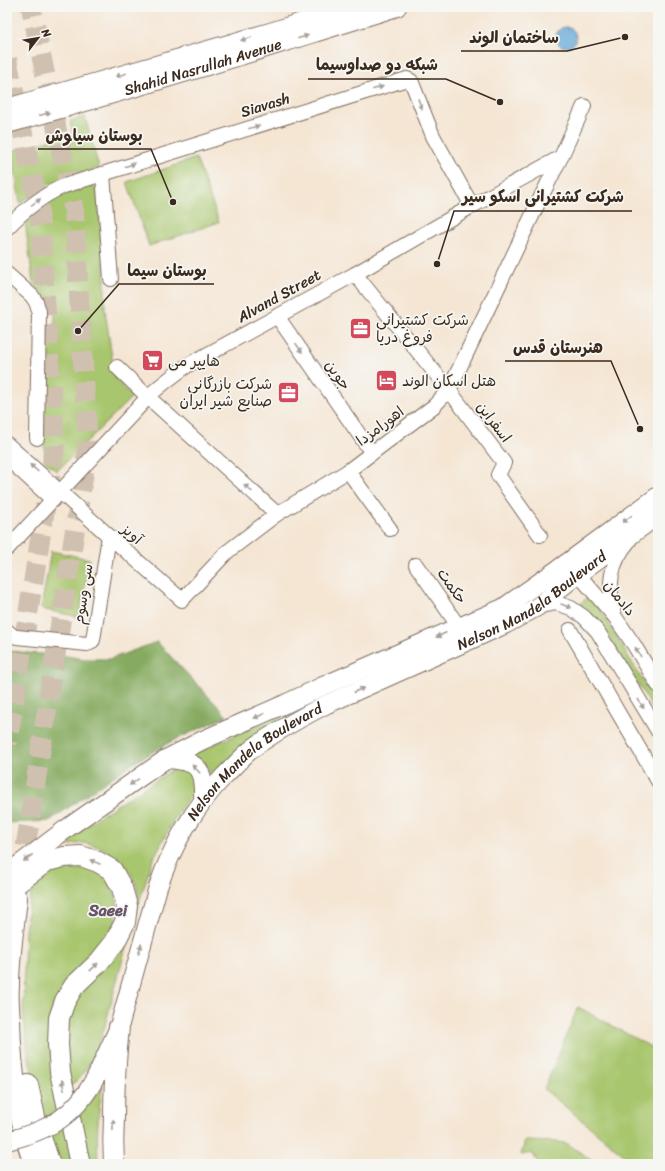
<svg xmlns="http://www.w3.org/2000/svg" width="665" height="1171" font-family="Sriracha,'Playpen Sans Arabic',sans-serif">
<rect width="100%" height="100%" fill="#f6f6f2"/>
<filter id="ink" filterUnits="userSpaceOnUse"><feTurbulence type="fractalNoise" baseFrequency=".025" numOctaves="2"/><feDisplacementMap in="SourceGraphic" scale="8" xChannelSelector="R" yChannelSelector="G"/><feConvolveMatrix kernelMatrix="1 2 1 2 8 2 1 2 1" color-interpolation-filters="sRGB"/></filter>
<filter id="wash" filterUnits="userSpaceOnUse"><feTurbulence type="fractalNoise" baseFrequency=".012" numOctaves="4" result="noise"/><feDisplacementMap in="SourceGraphic" scale="16" xChannelSelector="R" yChannelSelector="G"/><feGaussianBlur stdDeviation="0.9" result="paint"/><feColorMatrix in="noise" values="0 0 0 0 0 0 0 0 0 0 0 0 0 0 0 0 0 1.4 0 .05"/><feComposite in="paint" operator="in"/></filter>
<g filter="url(#wash)">
<rect width="100%" height="100%" fill="#f5e6d4"/>
<g fill="#a8c66d" stroke="#727846">
<path d="M85,117l14,51 -49,16 -30,19 -8,-52 50,-14 3,7 9,-3 -4,-20z"/>
<path d="M196,158l23,64 -70,24 -22,-64z"/>
<path d="M93,185l4,5 8,85v35l10,68 17,19 -75,74 -12,-10 -3,-56 1,-70 9,-8 3,-6v-7l-6,-12 -16,-20 -8,-61c9,-8 18,-16 28,-22 13,-6 26,-10 40,-14z"/>
<path d="M51,551l39,8 -11,58 -38,-8z"/>
<path d="M589,595l12,16 57,95v11l-50,-82 -9,-11 -20,-18z"/>
<path d="M276,718l7,1v4l-56,37 -11,13 -5,2c-5,-14 -10,-15 -24,-19z"/>
<path d="M188,767l10,15 -5,9 -20,30 -21,40 -14,45 -1,-19 -6,-13 -10,-13 -17,-12 -19,-6 -23,3 36,-29 77,-49z"/>
<path d="M65,860l33,10 10,11 8,15 2,12 -3,15 -14,26 -37,38 7,177h-12l-18,-50 -13,-60 -5,-43 2,-81 7,-45 6,-8z"/>
<path d="M123,941l4,2 -23,86 -10,27 -12,20 -13,11 -4,-44 6,-36 15,-21z"/>
<path d="M578,1007l80,44v113h-21l-6,-3 -87,-72z"/>
<path d="M103,1085c-6,28 -6,51 -5,79h-13l-9,-44z"/>
<path d="M525,1141l34,1 9,2 29,20h-58l-7,-11 -11,2z"/>
</g>
<path fill="#86ab60" stroke="#606a3f" d="M157,642l70,74 -57,26 -40,23 -81,56 -42,2v-172l59,5 19,3h25z"/>
<circle fill="#63a9d9" stroke="#4f6a7c" cx="566" cy="37" r="10"/>
</g>
<g filter="url(#ink)">
<g fill="none" stroke-linecap="round" stroke-linejoin="round">
<g stroke="#d0c0b0" stroke-width="20" stroke-dasharray="20 10" stroke-linecap="butt">
<path d="M7,59l32,150 16,238 -48,297"/>
<path d="M21,876l67,-430 -14,-235 -43,-204"/>
</g>
<defs>
<g id="minor">
<path d="M103,174l8,105"/>
<path d="M7,228c17,-18 34,-32 57,-42l343,-107 4,2 1,2 21,53 39,70"/>
<path d="M7,274l25,22 4,6 3,9 -2,127"/>
<path d="M355,274l94,116 55,73 -6,12 42,60"/>
<path d="M277,316l95,137"/>
<path d="M117,367l31,30 129,117"/>
<path d="M7,444l102,92 73,64 45,-48 50,-38 71,-43 86,-65 15,-16 92,-193 20,-40 23,-51"/>
<path d="M7,458l46,42"/>
<path d="M348,471l42,58"/>
<path d="M7,549l141,-152c12,-12 26,-22 40,-32l167,-91 117,-68 89,-49"/>
<path d="M416,565l43,62"/>
<path d="M578,574l37,43 19,28 24,40"/>
<path d="M539,606l17,-3 15,5 13,9 14,15 60,99"/>
<path d="M614,614c-6,-29 -5,-50 15,-73"/>
<path d="M570,630l88,151"/>
<path d="M7,631l6,5 4,1 70,7 3,-1 3,-3 16,-104"/>
</g>
<g id="major">
<path d="M7,108l263,-76 80,-25"/>
<path id="s1" d="M7,124c131,-36 261,-76 390,-117"/>
<path d="M166,759c32,2 38,8 37,40"/>
<path d="M7,874l59,-45 100,-70 37,-19 82,-36 38,-18 180,-78 68,-48 87,-64"/>
<path id="s2" d="M96,1077l23,-50 39,-140c15,-43 35,-78 67,-112 9,-9 18,-19 28,-27 23,-17 49,-31 74,-44l179,-80 31,-17 41,-33 80,-59"/>
</g>
<g id="highway">
<path d="M7,891l40,-30 17,-4 17,-1 17,6 14,8 10,18 5,18 -2,16 -10,20 -16,20 -25,24 -9,15 -6,17 -1,26 2,28 20,92"/>
<path d="M17,898c-3,29 -8,58 -8,88 -1,11 0,23 1,34 1,49 8,98 24,144"/>
<path d="M28,1085l9,41 13,38"/>
<path d="M114,1164c-1,-16 -1,-31 0,-47 0,-30 2,-60 5,-90"/>
</g>
</defs>
<use href="#minor" stroke="#7c6c5e" stroke-width="16"/>
<use href="#major" stroke="#7c6c5e" stroke-width="20"/>
<use href="#highway" stroke="#7c6c5e" stroke-width="22"/>
<use href="#minor" stroke="#fff" stroke-width="14"/>
<use href="#major" stroke="#fff" stroke-width="18"/>
<use href="#highway" stroke="#fff" stroke-width="20"/>
<defs>
<path id="major-bridge" d="M7,1141c43,-11 68,-25 89,-64"/>
</defs>
<use href="#major-bridge" stroke="#7c6c5e" stroke-width="20" stroke-linecap="butt"/>
<use href="#major-bridge" stroke="#fff" stroke-width="18"/>
</g>
<defs><path id="oneway-solid" d="M-6-.8H1V-3.2L6.5 0L1 3.2V.8H-6Z"/></defs>
<g fill="#a79f9a">
<use href="#oneway-solid" transform="translate(303 37) rotate(-18)"/>
<use href="#oneway-solid" transform="translate(246 39) rotate(164)"/>
<use href="#oneway-solid" transform="translate(121 75) rotate(164)"/>
<use href="#oneway-solid" transform="translate(378 88) rotate(-17)"/>
<use href="#oneway-solid" transform="translate(420 104) rotate(69)"/>
<use href="#oneway-solid" transform="translate(45 114) rotate(-15)"/>
<use href="#oneway-solid" transform="translate(254 127) rotate(-17)"/>
<use href="#oneway-solid" transform="translate(130 165) rotate(-17)"/>
<use href="#oneway-solid" transform="translate(36 202) rotate(-35)"/>
<use href="#oneway-solid" transform="translate(299 348) rotate(55)"/>
<use href="#oneway-solid" transform="translate(34 468) rotate(-138)"/>
<use href="#oneway-solid" transform="translate(248 488) rotate(-138)"/>
<use href="#oneway-solid" transform="translate(627 519) rotate(143)"/>
<use href="#oneway-solid" transform="translate(566 606) rotate(23)"/>
<use href="#oneway-solid" transform="translate(441 635) rotate(156)"/>
<use href="#oneway-solid" transform="translate(638 652) rotate(-121)"/>
<use href="#oneway-solid" transform="translate(359 690) rotate(-24)"/>
<use href="#oneway-solid" transform="translate(641 704) rotate(59)"/>
<use href="#oneway-solid" transform="translate(259 716) rotate(156)"/>
<use href="#oneway-solid" transform="translate(196 769) rotate(-134)"/>
<use href="#oneway-solid" transform="translate(134 782) rotate(145)"/>
<use href="#oneway-solid" transform="translate(28 858) rotate(142)"/>
<use href="#oneway-solid" transform="translate(95 862) rotate(-158)"/>
<use href="#oneway-solid" transform="translate(140 949) rotate(-74)"/>
<use href="#oneway-solid" transform="translate(94 967) rotate(-44)"/>
<use href="#oneway-solid" transform="translate(63 1085) rotate(-102)"/>
<use href="#oneway-solid" transform="translate(113 1125) rotate(-89)"/>
</g>
</g>
<defs>
<symbol id="office-square" viewBox="-11 -11 22 22"><rect x="-9" y="-9" width="18" height="18" rx="4" fill="#d1495b" stroke="#f6f6f2"/><path d="M-6-3h4V-5.5h4V-3h4V5H-6ZM-1-4.5V-3h2v-1.5ZM-6 0V1H6V0Z" fill="#fff"/></symbol>
<symbol id="supermarket-square" viewBox="-11 -11 22 22"><rect x="-9" y="-9" width="18" height="18" rx="4" fill="#d1495b" stroke="#f6f6f2"/><path d="M-6-5.5h2.5l.6 2H6L4.5 2H-2.5L-4.4-4H-6ZM-1.5 3.2a1.3 1.3 0 1 0 .1 0ZM3 3.2a1.3 1.3 0 1 0 .1 0Z" fill="#fff"/></symbol>
<symbol id="hotel-square" viewBox="-11 -11 22 22"><rect x="-9" y="-9" width="18" height="18" rx="4" fill="#d1495b" stroke="#f6f6f2"/><path d="M-6-4.5h1.5V1H6V5H4.5V3h-9V5H-6ZM-4 0a1.8 1.8 0 1 1 3.6 0ZM.5 0V-2.5h3Q6-2.5 6 0Z" fill="#fff"/></symbol>
</defs>
<g fill-rule="evenodd">
<use href="#office-square" x="348" y="316" width="25" height="25"/>
<use href="#supermarket-square" x="140" y="348" width="25" height="25"/>
<use href="#hotel-square" x="374" y="368" width="25" height="25"/>
<use href="#office-square" x="276" y="380" width="25" height="25"/>
</g>
<g text-anchor="middle" dominant-baseline="central" stroke-width="3.5" stroke-linejoin="round" paint-order="stroke">
<g font-size="15" fill="#3b2a1e" stroke="#f6f6f2">
<text stroke="none"><textPath href="#s1" startOffset="204">Shahid Nasrullah Avenue</textPath></text>
<text transform="translate(265 105) rotate(-17)">Siavash</text>
<text transform="translate(279 296) rotate(-29)">Alvand Street</text>
<text transform="translate(338 375) rotate(55)">جوین</text>
<text transform="translate(494 422) rotate(53)">اسفراین</text>
<text transform="translate(380 426) rotate(-37)">اهورامزدا</text>
<text transform="translate(132 534) rotate(41)">آویز</text>
<text transform="translate(452 586) rotate(55)">حکمت</text>
<text transform="translate(83 594) rotate(-81)">سی وسوم</text>
<text transform="translate(620 598) rotate(51)">دادمان</text>
<text stroke="none"><textPath href="#s2" startOffset="687">Nelson Mandela Boulevard</textPath></text>
<text stroke="none"><textPath href="#s2" startOffset="363">Nelson Mandela Boulevard</textPath></text>
</g>
<g font-size="15" fill="#3b2a1e" stroke="#f6f6f2" text-anchor="start">
<text x="376" y="320">شرکت کشتیرانی<tspan x="376" dy="17">فروغ دریا</tspan></text>
<text x="168" y="361">هایپر می</text>
<text x="402" y="381">هتل اسکان الوند</text>
<text x="272" y="384" text-anchor="end">شرکت بازرگانی<tspan x="272" dy="17">صنایع شیر ایران</tspan></text>
</g>
<g font-size="16" font-weight="bold" fill="#685668" stroke="#f6f6f2">
<text x="108" y="910">Saeei</text>
</g>
</g>
<path fill="none" stroke="#3b2a1e" stroke-width="1.5" d="M625 37L567 51H461M500 102L446 79H308M173 202L151 149H38M437 264L454 211H632M78 331L119 284H214M640 429L611 361H505"/>
<g fill="#3b2a1e" stroke="#f6f6f2" stroke-width="1.5">
<circle cx="625" cy="37" r="4"/>
<circle cx="500" cy="102" r="4"/>
<circle cx="173" cy="202" r="4"/>
<circle cx="437" cy="264" r="4"/>
<circle cx="78" cy="331" r="4"/>
<circle cx="640" cy="429" r="4"/>
</g>
<g font-size="16" text-anchor="middle" font-weight="bold" fill="#3b2a1e" stroke="#f6f6f2" stroke-width="3.5" stroke-linejoin="round" paint-order="stroke">
<text x="514" y="43">ساختمان الوند</text>
<text x="377" y="70">شبکه دو صداوسیما</text>
<text x="94" y="141">بوستان سیاوش</text>
<text x="543" y="202">شرکت کشتیرانی اسکو سیر</text>
<text x="167" y="276">بوستان سیما</text>
<text x="558" y="353">هنرستان قدس</text>
</g>
<rect width="665" height="1171" fill="none" stroke="#f6f6f2" stroke-width="24"/>
<g transform="translate(38 38) rotate(59)" stroke="#f6f6f2" stroke-width="3" paint-order="stroke">
<path d="M0-3L7 15L0 10L-7 15Z" fill="#3b2a1e"/>
<text y="-6" font-size="11" font-weight="bold" text-anchor="middle" fill="#3b2a1e">N</text>
</g>
</svg>
